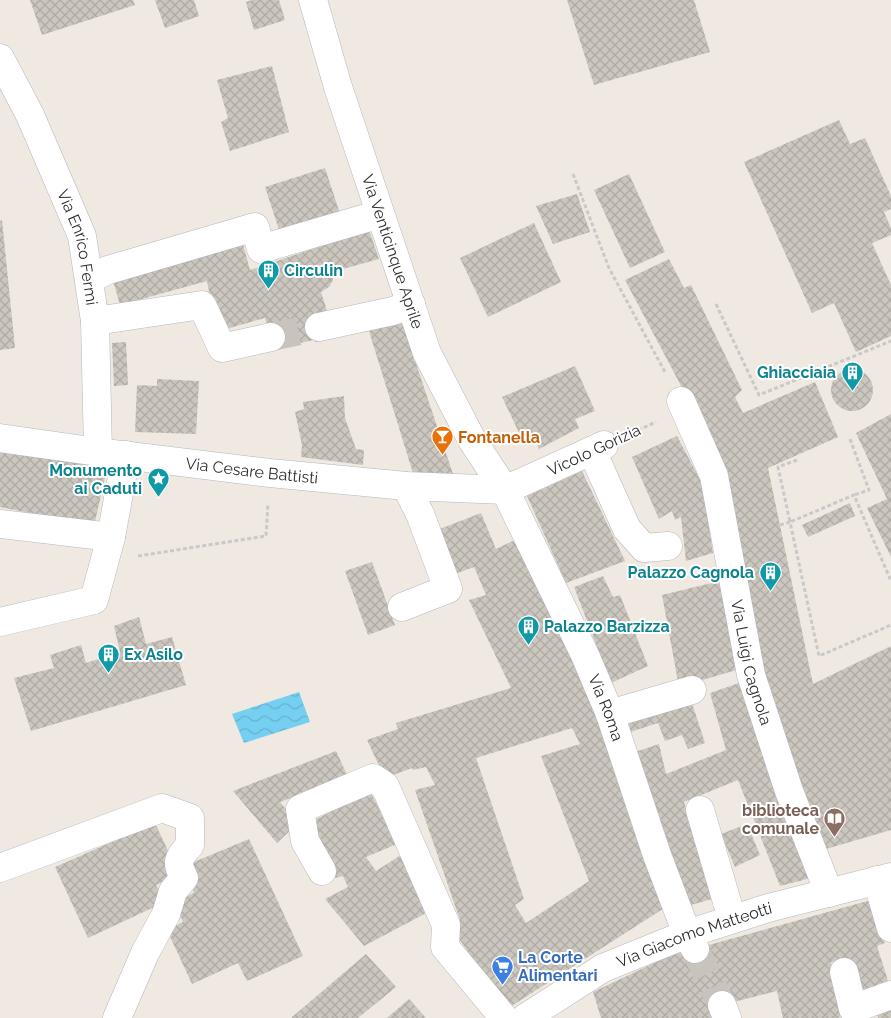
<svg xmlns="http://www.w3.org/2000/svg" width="891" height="1018" font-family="Raleway,sans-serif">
<defs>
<pattern id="water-waves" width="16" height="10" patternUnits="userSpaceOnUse" patternTransform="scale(1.25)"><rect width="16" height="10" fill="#75cff0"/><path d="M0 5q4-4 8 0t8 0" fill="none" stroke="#66b2ce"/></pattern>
<pattern id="building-cross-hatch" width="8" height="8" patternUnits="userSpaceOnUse" patternTransform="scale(1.25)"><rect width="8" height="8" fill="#cbc7bf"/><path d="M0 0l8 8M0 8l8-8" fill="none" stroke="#afaba4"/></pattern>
</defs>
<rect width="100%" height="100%" fill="#efe9e1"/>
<path fill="url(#water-waves)" d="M299,692l11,30 -66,21 -12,-29z"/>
<g fill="url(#building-cross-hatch)" fill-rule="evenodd">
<path d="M30,0h103l2,5 -93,30z"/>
<path d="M155,0h39l5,16 -34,12z"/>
<path d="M252,0h27l6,20 -31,10 -8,-28z"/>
<path d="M567,0h127l16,52 -116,33z"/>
<path d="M272,66l17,66 -59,19 -9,-29 7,-4 -11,-38z"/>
<path d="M839,120l11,24 15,-6 26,58v13l-7,3 7,16v7l-19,8 19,42v51l-35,16 -22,-49 -22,10 -68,-151z"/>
<path d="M325,168l16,49 -60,19 -16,-49z"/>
<path d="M629,174l36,78 -35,16 -36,-78z"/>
<path d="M577,194l13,38 -37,12 -17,-38z"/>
<path d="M2,220l13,128 -15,2v-129z"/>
<path d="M534,223l27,59 -73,35 -28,-59z"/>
<path d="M369,230l10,29 -47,13 1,8 -4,7 -8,5 7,22 -6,24 -48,11 -9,-31 -39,11 -13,-17 -6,-31 -87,24 -8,-28 130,-36 8,29z"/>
<path d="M669,259l15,29 7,-3 51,105 -7,7 8,16 72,-31 23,55 -70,31 45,216 78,-38v184l-72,21 -56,-180 -57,-238 -81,-153z"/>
<path d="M401,319l52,155 -40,-1 -45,-145z"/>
<path d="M126,342l2,43 -14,1 -2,-43z"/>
<path d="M575,366l20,45 -20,8 4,9 -40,21 -6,-14 -11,4 -20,-42z"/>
<circle cx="852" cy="390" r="21"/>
<path d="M157,379l42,2 -3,53 -61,-2 2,-47 20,1z"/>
<path d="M344,396l1,22 11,31 8,1 -1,15 -62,-8 1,-12 -7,-33 9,-3 -1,-7z"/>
<path d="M891,414v143l-24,-49 20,-9 -31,-66z"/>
<path d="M677,436l26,49 10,68 -27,8 -5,-44 -6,3 -3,-9 -13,8 -27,-62z"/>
<path d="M0,446l107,23 -13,57 -94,-19z"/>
<path d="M582,471l43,90 -59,22 -39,-87z"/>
<path d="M850,503l5,13 -47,21 -6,-12z"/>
<path d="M481,513l15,36 19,-9 25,47 68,149 61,169 -162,104 -58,-85 11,-4 -45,-130 20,-5 -9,-18 -13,3 -1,-2 -27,10 -18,-38 31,-11 -2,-6 115,-35 -42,-88 17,-5 -12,-28 -22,8 -20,-43zM572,728l8,16 -39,12 48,125 -63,42 -11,-18 9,-6 -48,-141z"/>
<path d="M372,562l23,63 -27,10 -23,-64z"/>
<path d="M603,576l10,21 7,-2 28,71 -37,17 -37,-96z"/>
<path d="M724,580l19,88 -64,19 -17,-92z"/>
<path d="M139,617l7,27 26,-7 14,48 -155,46 -17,-53 40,-10 -4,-13 31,-10 5,18 34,-11 -6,-26z"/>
<path d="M745,681l70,196 -35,9 -42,-106 -54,22 7,23 28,72 -35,10 -52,-154 27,-9 7,30 60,-24 -16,-57z"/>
<path d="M690,697l15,46 -17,6 -6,-14 -17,6 -7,-18 -31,10 -5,-13z"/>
<path d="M336,751l12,26 -68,25 18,21 -21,20 -44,-52z"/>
<path d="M370,791l27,53 -31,13 10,14 25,-16 29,56 -66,35 -39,-47 23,-12 -5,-11 -8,2 -26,-55z"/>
<path d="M155,823l25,53 -24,9 9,17 -77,36 -33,-71z"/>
<path d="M747,824l13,31 -25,12 -14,-33z"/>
<path d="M249,839l54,117 -56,25 -9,-18 -46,21 -25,-54 16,-8 -9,-20 20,-9 -12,-26z"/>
<path d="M871,900l14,43 -8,3 12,38 -30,10 -10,-35 -18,3 13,54 -6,2h-55l-6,-27 -55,14 -6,13h-115l-8,-26 76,-36z"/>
<path d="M366,954l30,33 -38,31h-67z"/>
<path d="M409,999l17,19h-39z"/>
<path d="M891,1006v12h-13l-2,-7z"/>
</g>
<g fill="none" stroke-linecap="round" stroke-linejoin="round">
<g stroke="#c8c4bd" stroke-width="28" stroke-dasharray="28 14" stroke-linecap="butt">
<path d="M271,337l48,-10"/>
<path d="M695,949l27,56"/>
</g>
<defs>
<g id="minor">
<path id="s1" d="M313,0l25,87 89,266 45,87 33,50 80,165 25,59 47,141 30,79 8,15"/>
<path id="s2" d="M0,58l30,57 52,121 13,85 3,131"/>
<path d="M89,279l19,-9 147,-43 6,22 119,-35"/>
<path d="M95,321l107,-16 20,43 49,-11"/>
<path d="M319,327l74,-16 18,-7"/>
<path id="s3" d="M681,401l33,75 37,199 38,116 40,102"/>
<path id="s4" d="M0,438l98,14 172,21 136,13 99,4 99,-45"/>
<path d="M592,451l35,78 17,19 24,-2"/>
<path d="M0,524l111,13"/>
<path d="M402,607l46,-18 -28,-75 -14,-28"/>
<path d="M0,622l94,-22 17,-63 15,-82"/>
<path d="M610,714l82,-24"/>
<path d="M700,810l32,109"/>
<path d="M0,868l162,-60 28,10v27c-13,15 -14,16 -6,33l-11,13 -7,23 -21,39 -28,65"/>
<path d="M322,871l-17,-30 -5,-32 73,-31 12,8 61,139 -1,22 59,71"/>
<path d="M877,880l14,48"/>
<path d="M844,972l9,37 38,-14"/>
<path d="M722,1005l5,13"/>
<path id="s5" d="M525,1018l78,-50 84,-34 81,-26 123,-31"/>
</g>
</defs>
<use href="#minor" stroke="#b4b7c1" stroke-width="29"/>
<g stroke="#c9c9c9" stroke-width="3" stroke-dasharray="4 2.5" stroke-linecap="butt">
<path d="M573,174l36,94 57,106"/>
<path d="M716,304l43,91 132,-54"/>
<path d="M632,433l24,-11"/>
<path d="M850,439l19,51 -15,5"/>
<path d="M797,460l-19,7 12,55 64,-27 37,86"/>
<path d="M780,525l10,-3 29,134 72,-31"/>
<path d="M138,556l128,-20 2,-33"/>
</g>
<use href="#minor" stroke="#fff" stroke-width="28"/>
</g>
<defs>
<symbol id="building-pin" viewBox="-11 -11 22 30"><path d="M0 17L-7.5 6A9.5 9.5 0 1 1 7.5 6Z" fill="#0f9aa8" stroke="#fff"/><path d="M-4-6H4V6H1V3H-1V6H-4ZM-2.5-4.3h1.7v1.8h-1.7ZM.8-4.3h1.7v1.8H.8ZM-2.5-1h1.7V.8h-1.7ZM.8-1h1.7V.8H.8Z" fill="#fff"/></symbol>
<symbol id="bar-pin" viewBox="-11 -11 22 30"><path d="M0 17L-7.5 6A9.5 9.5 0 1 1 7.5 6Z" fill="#e8710a" stroke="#fff"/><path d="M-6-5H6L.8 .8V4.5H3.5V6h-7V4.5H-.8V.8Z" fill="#fff"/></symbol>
<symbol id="sight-pin" viewBox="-11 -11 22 30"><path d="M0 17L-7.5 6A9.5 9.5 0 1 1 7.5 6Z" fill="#0f9aa8" stroke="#fff"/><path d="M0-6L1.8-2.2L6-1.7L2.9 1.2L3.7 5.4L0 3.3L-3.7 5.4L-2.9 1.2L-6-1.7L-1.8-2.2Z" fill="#fff"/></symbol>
<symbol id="library-pin" viewBox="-11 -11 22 30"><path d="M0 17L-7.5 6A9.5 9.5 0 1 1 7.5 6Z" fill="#8d6e63" stroke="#fff"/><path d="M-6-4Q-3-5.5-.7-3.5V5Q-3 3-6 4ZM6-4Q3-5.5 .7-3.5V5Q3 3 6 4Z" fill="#fff"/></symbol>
<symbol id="supermarket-pin" viewBox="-11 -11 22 30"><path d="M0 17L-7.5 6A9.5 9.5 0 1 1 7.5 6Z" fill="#3f7fe0" stroke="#fff"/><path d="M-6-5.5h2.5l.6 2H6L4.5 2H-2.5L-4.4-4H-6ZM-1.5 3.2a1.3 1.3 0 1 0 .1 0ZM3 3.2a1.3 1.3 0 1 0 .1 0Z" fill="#fff"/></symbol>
</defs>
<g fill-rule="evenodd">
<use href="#building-pin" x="256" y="258" width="25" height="34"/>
<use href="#building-pin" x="840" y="360" width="25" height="34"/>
<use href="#bar-pin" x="430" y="424" width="25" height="34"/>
<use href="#sight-pin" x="146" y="466" width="25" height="34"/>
<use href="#building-pin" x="758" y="560" width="25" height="34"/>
<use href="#building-pin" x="516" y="614" width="25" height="34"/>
<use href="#building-pin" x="96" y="642" width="25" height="34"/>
<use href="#library-pin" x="822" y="806" width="25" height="34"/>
<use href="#supermarket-pin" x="490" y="954" width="25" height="34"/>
</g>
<g text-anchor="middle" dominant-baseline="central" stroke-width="4" stroke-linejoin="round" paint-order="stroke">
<g font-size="16" fill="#2e2e2e" stroke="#fff">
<text stroke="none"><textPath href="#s2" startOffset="206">Via Enrico Fermi</textPath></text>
<text stroke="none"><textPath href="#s1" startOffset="264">Via Venticinque Aprile</textPath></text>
<text transform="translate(594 450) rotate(-25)">Vicolo Gorizia</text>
<text stroke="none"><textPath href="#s4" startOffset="254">Via Cesare Battisti</textPath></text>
<text stroke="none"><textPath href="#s3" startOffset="272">Via Luigi Cagnola</textPath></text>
<text stroke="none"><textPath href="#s1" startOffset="769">Via Roma</textPath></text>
<text stroke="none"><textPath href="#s5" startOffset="190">Via Giacomo Matteotti</textPath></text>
</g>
<g font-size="16" font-weight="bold" fill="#0d838f" stroke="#fff" text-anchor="start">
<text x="284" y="270">Circulin</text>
<text x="836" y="372" text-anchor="end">Ghiacciaia</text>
<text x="142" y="470" text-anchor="end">Monumento<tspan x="142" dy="18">ai Caduti</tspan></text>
<text x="754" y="572" text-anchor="end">Palazzo Cagnola</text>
<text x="544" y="626">Palazzo Barzizza</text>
<text x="124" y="654">Ex Asilo</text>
</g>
<g font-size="16" font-weight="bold" fill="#c56008" stroke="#fff" text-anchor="start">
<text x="458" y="437">Fontanella</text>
</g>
<g font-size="16" font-weight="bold" fill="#785e54" stroke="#fff" text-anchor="end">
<text x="819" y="810">biblioteca<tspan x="819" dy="18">comunale</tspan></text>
</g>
<g font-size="16" font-weight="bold" fill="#366cbe" stroke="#fff" text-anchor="start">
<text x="518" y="957">La Corte<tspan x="518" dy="18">Alimentari</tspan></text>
</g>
</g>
</svg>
